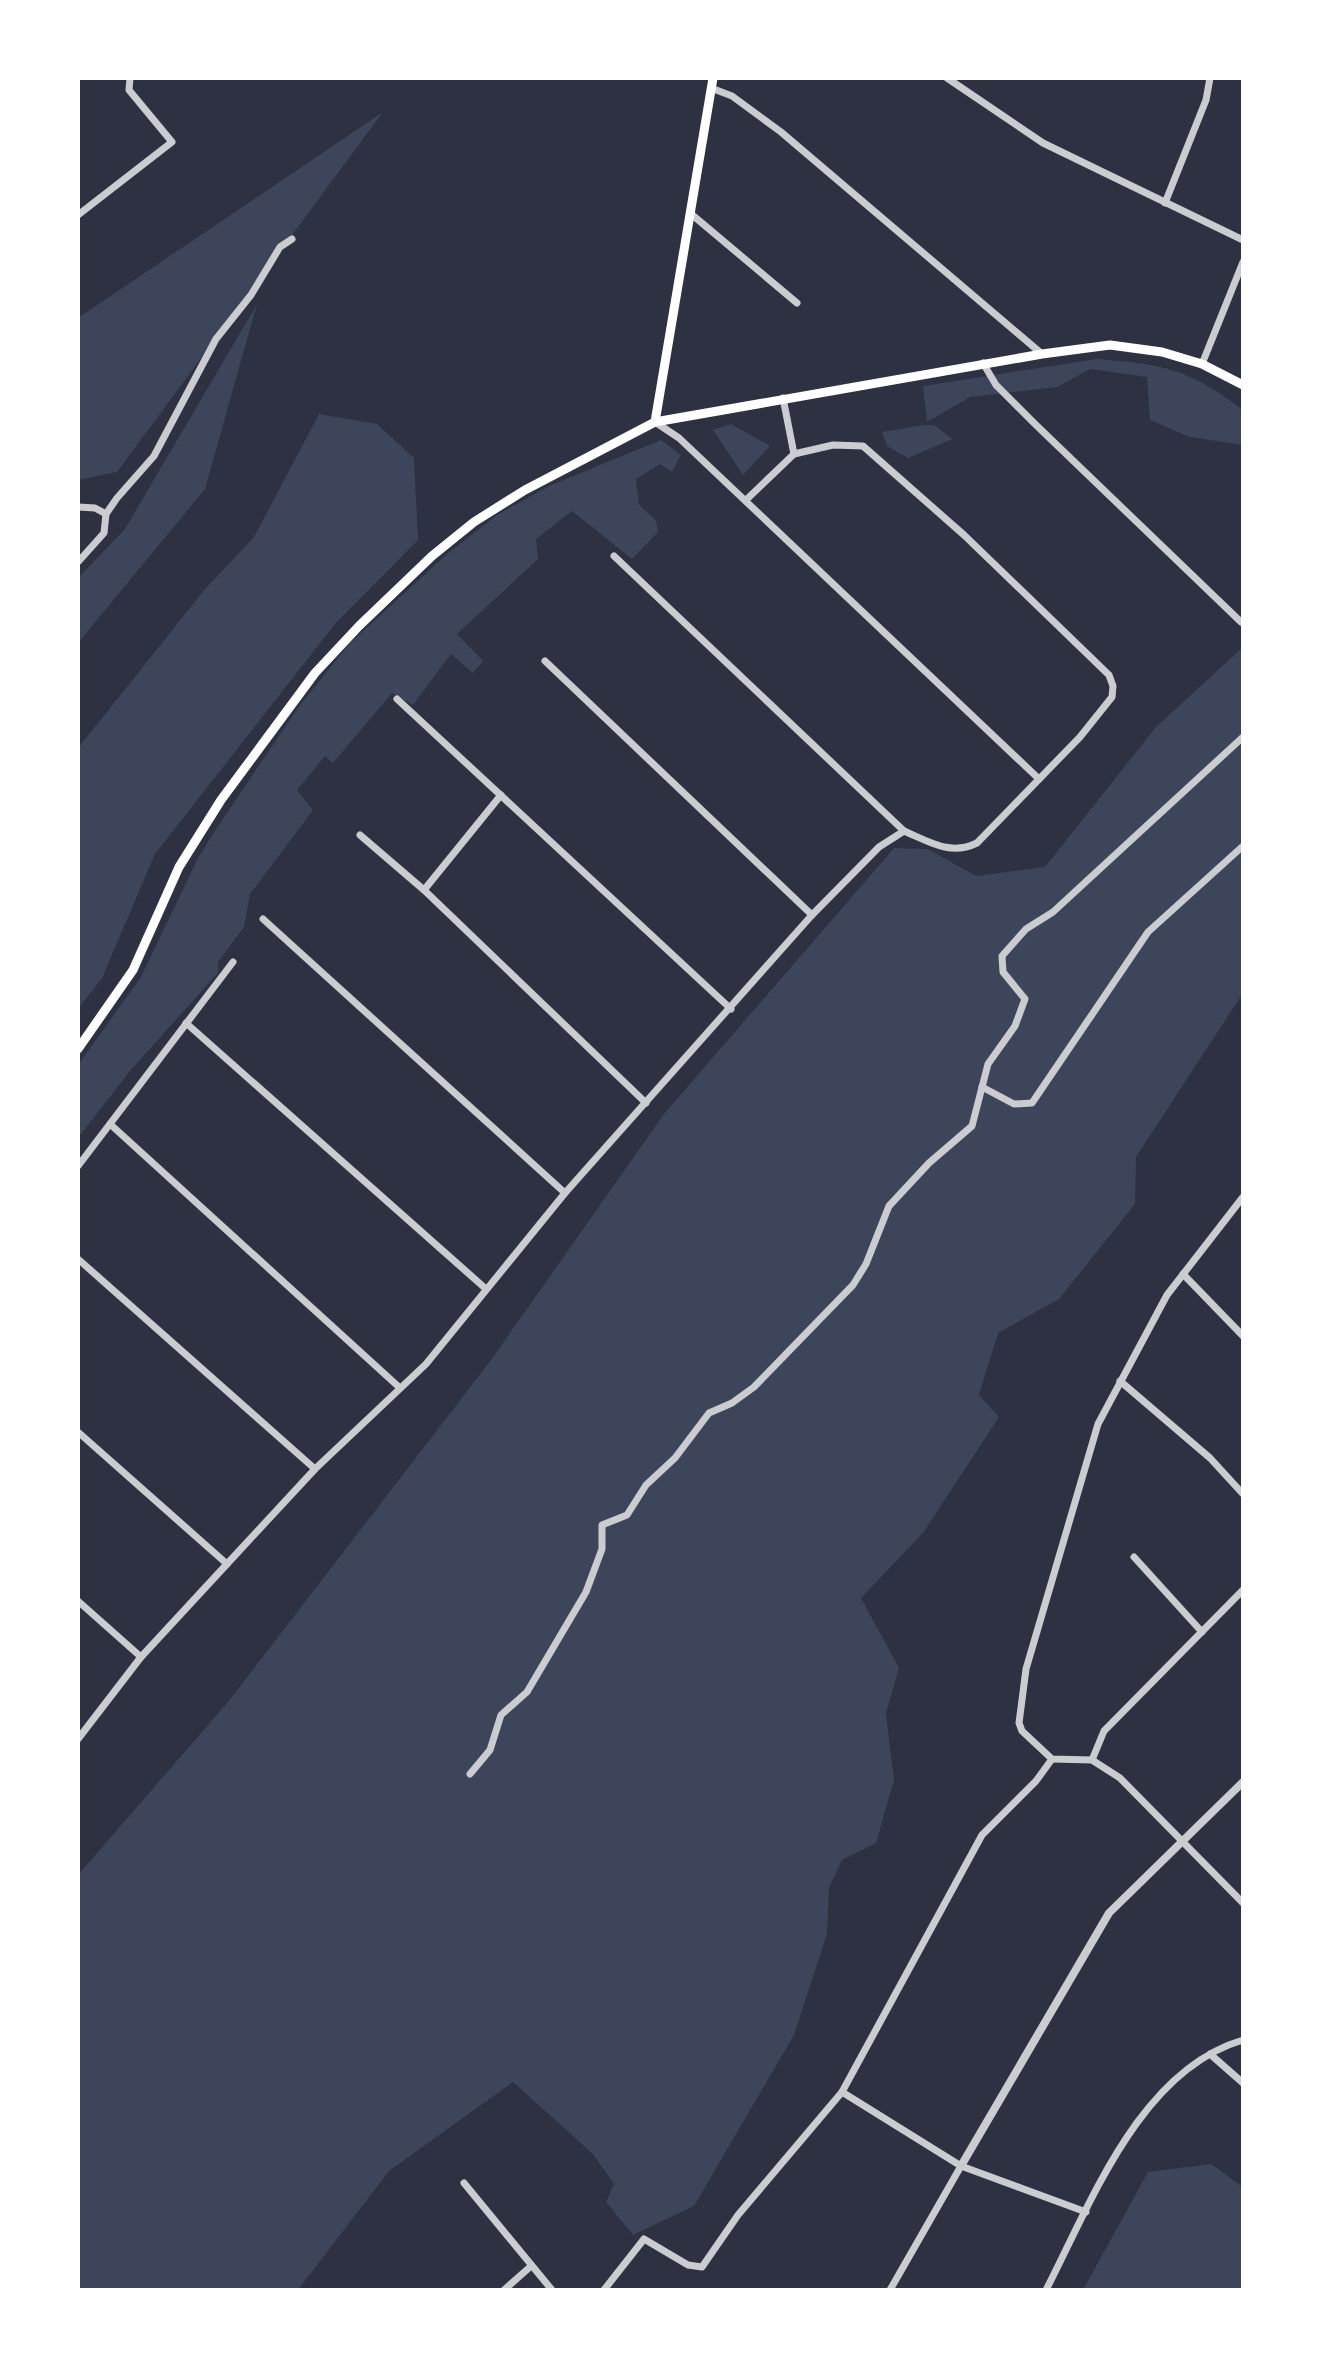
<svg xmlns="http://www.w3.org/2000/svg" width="1321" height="2368" font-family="'Roboto Condensed',sans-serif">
<rect width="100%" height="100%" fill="#2d3142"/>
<g fill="#3c4559">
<path d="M383,112l-266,360 -39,8v-162z"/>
<path d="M257,304l-52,185 -127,154v-65l47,-49z"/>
<path d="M1097,359c66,5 93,10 146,51v35l-53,-8 -40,-17 -3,-43 -57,-8 -33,18 -87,10 -43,25 -4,-36z"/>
<path d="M319,414l58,10 37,34 4,82 -83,84 -180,230 -53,124 -24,31v-261l127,-159 49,-52z"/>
<path d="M731,424l39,22 -27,29 -30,-45z"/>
<path d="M923,425h11l19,14 -45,19 -21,-12 -5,-14z"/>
<path d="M661,440l20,15 -9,17 -12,-8 -24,15 3,26 17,15 2,12 -26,27 -60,-48 -36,28 2,20 -81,75 26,27 -10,12 -22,-19 -38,51 -21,-12 -59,70 -8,-7 -28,34 16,20 -63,84 -6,33 -26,35v11l-89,99 -51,66v-73l63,-88 57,-119 24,-38 78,-115 50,-62 97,-89 50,-39 52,-29z"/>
<path d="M1243,647v346l-107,164 -1,47 -76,95 -61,34 -19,62 20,22 -76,116 -62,65 38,70 -13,46 8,66 -18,63 -34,17 -13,28 -2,46 -33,101 -100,171 -61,29 -27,-33 8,-18 -21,-30 -80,-72 -124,89 -91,119h-220v-415l150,-173 263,-342 173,-246 230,-266 34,1 48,27 69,-9 111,-140z"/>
<path d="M1211,2164l32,23v103h-160l65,-118z"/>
</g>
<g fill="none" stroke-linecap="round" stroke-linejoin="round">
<g stroke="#caccd0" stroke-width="7">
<path d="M947,78l96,65 200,97"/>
<path d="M711,88l21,8 49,36 261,222"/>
<path d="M1165,203l41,-103 4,-22"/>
<path d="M690,213l107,90"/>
<path d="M78,215l94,-73 -43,-52 1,-12"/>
<path d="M983,363l13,22 40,40 205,197"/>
<path d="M1202,364l41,-102"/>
<path d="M783,398l11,56"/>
<path d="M655,422l24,16 359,340"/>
<path d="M746,500l48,-46"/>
<path d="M78,507l17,1 11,6"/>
<path d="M614,556l290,275"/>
<path d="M78,562l26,-29 2,-19 11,-16 37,-42 62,-117 35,-44 29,-48 12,-8"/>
<path d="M545,661l267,254"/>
<path d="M397,699l334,310"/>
<path d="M360,835l64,55 222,213"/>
<path d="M424,890l77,-95"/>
<path d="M263,919l302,274"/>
<path d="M186,1023l300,266"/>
<path d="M982,1087l32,17 18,-1 116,-171 95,-86"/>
<path d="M110,1124l290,264"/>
<path d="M78,1166l155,-204"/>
<path d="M1243,1197l-76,98 -69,129 -72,245 -7,54 3,8 30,28 40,1 28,18 123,125"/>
<path d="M78,1259l237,210"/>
<path d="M1183,1274l60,62"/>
<path d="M1120,1381l90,77 33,36"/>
<path d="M78,1432l149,132"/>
<path d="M1134,1557l68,75"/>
<path d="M78,1601l63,56"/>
<path d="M78,1739l63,-82 86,-93 88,-95 111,-105 139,-171 247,-278 67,-68 25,-16c26,11 46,25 73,12l103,-106 32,-40 1,-11 -4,-11 -145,-140 -101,-89 -30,-1 -39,9"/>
<path d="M1092,1760l12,-29 139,-141"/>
<path d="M470,1774l20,-24 11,-35 26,-23 59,-100 16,-43v-24l25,-10 19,-30 29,-27 34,-45 23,-10 22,-16 99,-102 13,-21 23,-58 40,-43 43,-37 16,-62 27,-38 10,-27 -22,-27 -1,-16 24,-27 27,-17 190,-175"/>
<path d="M1210,2054l33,29"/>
<path d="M842,2092l119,74 125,46"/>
<path d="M464,2183l88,107"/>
<path d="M504,2290l26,-23"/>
<path d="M604,2290l40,-51 44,26 14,2 36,-52 104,-123 140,-257 54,-54 16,-22"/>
<path d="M890,2290l71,-124"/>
<path d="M1046,2290c45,-87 94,-220 197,-250"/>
</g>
<path stroke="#caccd0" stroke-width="8" d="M961,2166l148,-253 134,-131"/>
<g stroke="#fff" stroke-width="9">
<path d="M655,422l58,-344"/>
<path d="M78,1049l55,-79 46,-103 42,-67 94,-127 44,-47 73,-70 42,-34 51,-32 130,-68 387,-68 68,-9 52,7 40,12 41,21"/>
</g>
</g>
<rect width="1321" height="2368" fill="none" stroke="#ffffff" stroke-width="160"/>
</svg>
